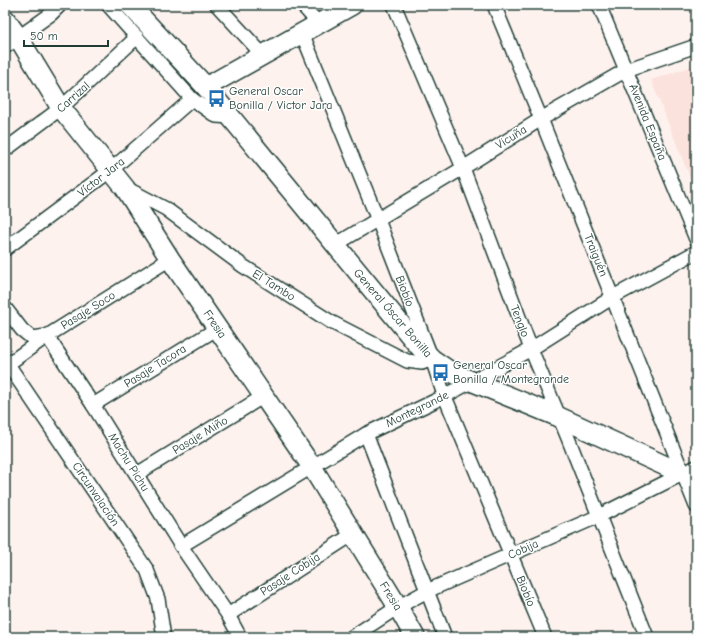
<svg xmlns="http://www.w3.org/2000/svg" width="701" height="642" font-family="'Comic Neue',sans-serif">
<rect width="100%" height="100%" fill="#fef2ef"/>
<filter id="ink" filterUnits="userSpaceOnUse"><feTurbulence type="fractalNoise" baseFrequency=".025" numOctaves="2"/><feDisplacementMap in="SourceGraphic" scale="8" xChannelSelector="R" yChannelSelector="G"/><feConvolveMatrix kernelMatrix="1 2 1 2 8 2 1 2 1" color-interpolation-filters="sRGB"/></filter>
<g filter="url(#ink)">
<path fill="#fce2dc" d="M696,65v128l-45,-113z"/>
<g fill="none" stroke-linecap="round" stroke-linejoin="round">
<defs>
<g id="street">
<path d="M108,5l84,94 24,17 15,1"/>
<path d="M217,5l46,50"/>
<path d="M302,5l17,19"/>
<path d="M394,5l69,163 68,181 37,89 79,199"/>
<path d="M494,5l47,114 155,387"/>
<path d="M599,5l97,234"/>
<path d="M302,33l76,187 54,139 11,33 102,245"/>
<path d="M5,47l46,-33 9,-9"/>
<path d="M5,150l56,-42 76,-71"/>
<path d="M126,188l40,21 77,57 88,56 76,39 15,2 10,-4"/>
<path d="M335,245l128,-77 78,-49 85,-49 70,-24"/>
<path d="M5,249l106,-79 81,-71"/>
<path d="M5,308l17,22 10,8 15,-2 46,69 88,141 47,69 12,22"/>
<path d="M5,360l142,210 11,29 5,32v6"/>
<path d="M8,364l39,-28 123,-77"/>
<path d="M93,405l125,-77"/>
<path d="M366,434l79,203"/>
<path d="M137,474l127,-78"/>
<path d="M181,546l185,-112 79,-38 86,-47 82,-52 83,-45"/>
<path d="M228,615l125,-81"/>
<path d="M352,637l46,-30 29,-16 172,-75 97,-49"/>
</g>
<g id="secondary">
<path d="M130,5l76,82 211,257 15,15 19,13 20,9 88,36 137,63"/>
<path d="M5,19l13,18 43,71 64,80 45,71 142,208 86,140 17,30"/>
<path d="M206,87l146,-82"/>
</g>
</defs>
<use href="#street" stroke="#1f3d34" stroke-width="16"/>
<use href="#secondary" stroke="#1f3d34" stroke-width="22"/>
<use href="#street" stroke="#fff" stroke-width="13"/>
<use href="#secondary" stroke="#fff" stroke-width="19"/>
</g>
</g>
<defs>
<symbol id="bus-bare" viewBox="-9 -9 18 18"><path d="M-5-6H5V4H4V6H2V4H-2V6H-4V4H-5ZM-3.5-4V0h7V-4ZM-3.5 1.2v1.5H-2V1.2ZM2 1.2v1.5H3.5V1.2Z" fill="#1f6fb2" stroke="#fff" stroke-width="2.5" paint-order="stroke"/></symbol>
</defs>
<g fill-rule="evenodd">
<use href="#bus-bare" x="204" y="86" width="25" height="25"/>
<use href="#bus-bare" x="428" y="360" width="25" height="25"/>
</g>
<g text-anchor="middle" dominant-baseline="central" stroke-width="3" stroke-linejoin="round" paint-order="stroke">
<g font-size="12" fill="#1f3d34" stroke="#fff" text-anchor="start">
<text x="229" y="91">General Oscar<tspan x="229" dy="14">Bonilla / Victor Jara</tspan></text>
<text x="453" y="365">General Oscar<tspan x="453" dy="14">Bonilla / Montegrande</tspan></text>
</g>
<g font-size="12" fill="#1f3d34" stroke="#fff">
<text transform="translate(73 97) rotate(-42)">Carrizal</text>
<text transform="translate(648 122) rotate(68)">Avenida España</text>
<text transform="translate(511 137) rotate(-32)">Vicuña</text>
<text transform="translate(101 177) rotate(-38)">Víctor Jara</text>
<text transform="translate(596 255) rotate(68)">Traiguén</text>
<text transform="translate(274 285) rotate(32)">El Tambo</text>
<text transform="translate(405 291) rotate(69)">Biobío</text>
<text transform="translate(88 310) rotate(-32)">Pasaje Soco</text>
<text transform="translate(393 313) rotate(49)">General Óscar Bonilla</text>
<text transform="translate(520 321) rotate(69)">Tenglo</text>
<text transform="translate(215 324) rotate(56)">Fresia</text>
<text transform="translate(155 366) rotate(-32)">Pasaje Tacora</text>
<text transform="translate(417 409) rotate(-26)">Montegrande</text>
<text transform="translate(200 435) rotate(-31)">Pasaje Miño</text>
<text transform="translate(129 462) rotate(58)">Machu Pichu</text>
<text transform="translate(96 494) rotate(56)">Circunvalación</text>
<text transform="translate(523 549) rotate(-24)">Cobija</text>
<text transform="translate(290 574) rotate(-33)">Pasaje Cobija</text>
<text transform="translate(526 591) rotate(68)">Biobío</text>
<text transform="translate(391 596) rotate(58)">Fresia</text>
</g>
</g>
<rect width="701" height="642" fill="none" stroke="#fff" stroke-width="20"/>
<rect x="10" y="10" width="681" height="622" fill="none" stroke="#1f3d34" stroke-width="1.5" filter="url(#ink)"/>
<path d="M24 40v6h84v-6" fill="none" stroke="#1f3d34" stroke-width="2"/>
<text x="30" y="40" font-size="12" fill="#1f3d34" stroke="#ffffff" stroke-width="3" paint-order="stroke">50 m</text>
</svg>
